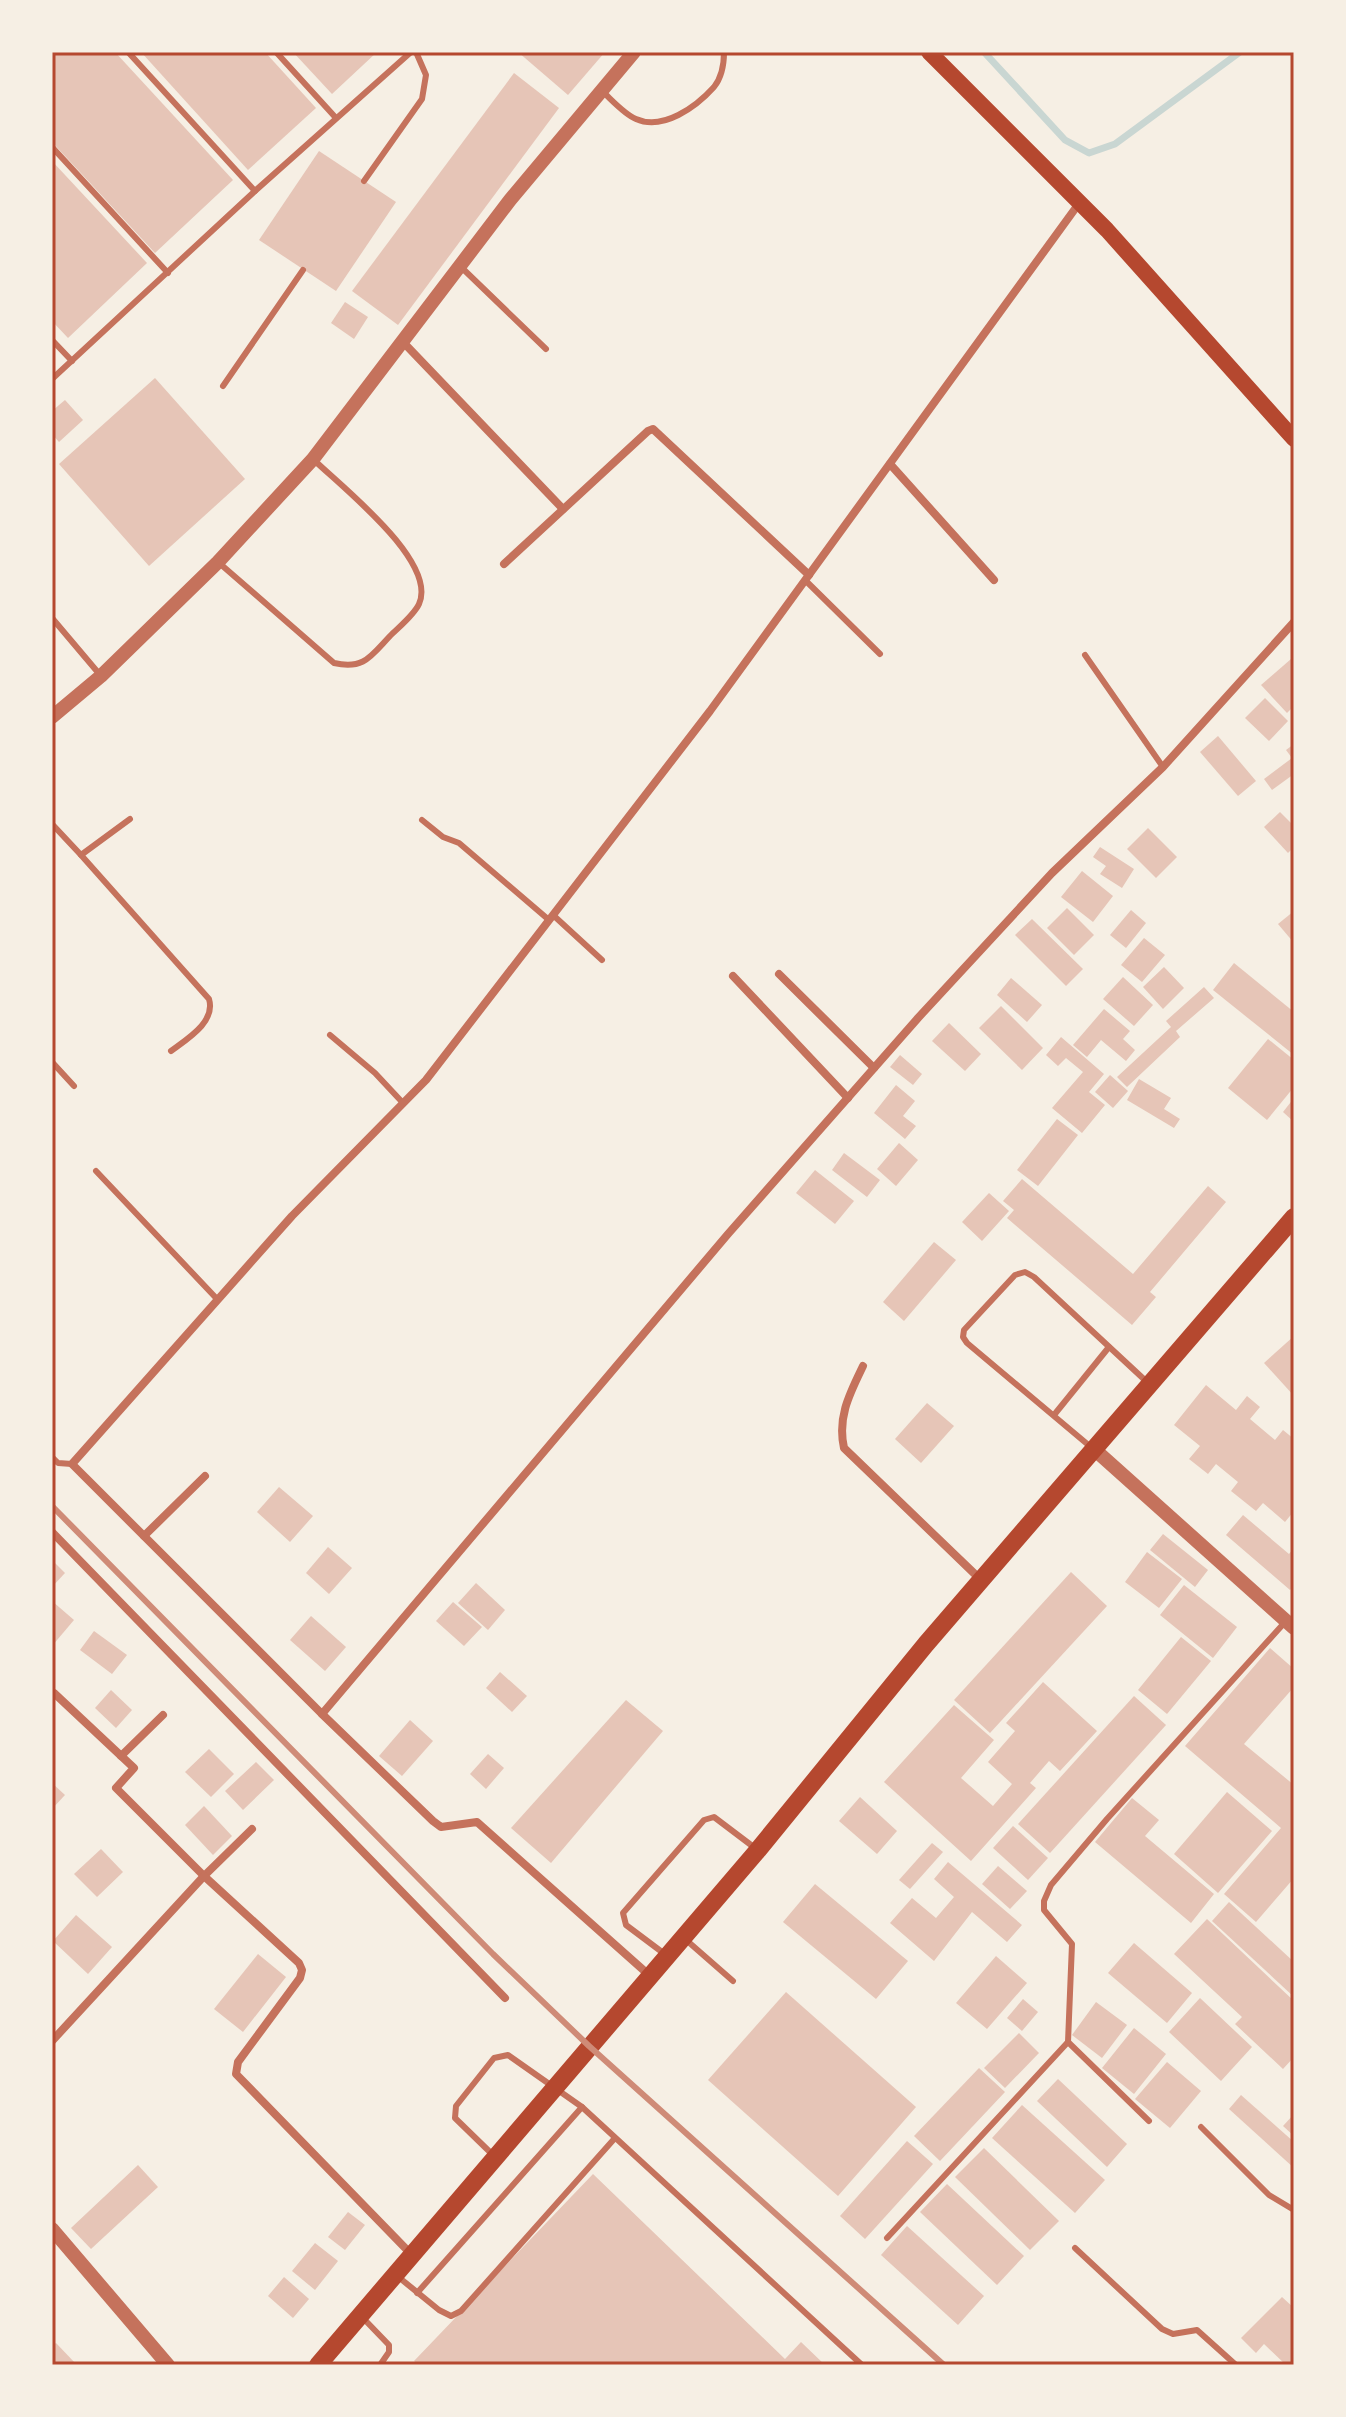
<svg xmlns="http://www.w3.org/2000/svg" width="1346" height="2417" font-family="Quicksand,sans-serif">
<rect width="100%" height="100%" fill="#f6efe4"/>
<g fill="none" stroke-linecap="round" stroke-linejoin="round">
<path stroke="#c9d6d2" stroke-width="7" d="M984,52l81,88 24,13 26,-9 125,-92"/>
</g>
<g fill="#e6c5b7">
<path d="M52,52h63l118,128 -78,73 -103,-111z"/>
<path d="M141,52h124l51,56 -68,62z"/>
<path d="M293,52h84l-45,42z"/>
<path d="M518,52h87l-37,43z"/>
<path d="M514,73l45,35 -161,217 -46,-34z"/>
<path d="M319,151l77,51 -60,89 -77,-51z"/>
<path d="M52,161l95,102 -79,75 -16,-17z"/>
<path d="M345,302l23,15 -14,22 -23,-16z"/>
<path d="M155,378l90,101 -96,87 -90,-102z"/>
<path d="M65,400l18,20 -24,22 -7,-8v-23z"/>
<path d="M1291,659l3,3v44l-7,7 -26,-28z"/>
<path d="M1265,698l23,23 -19,20 -24,-23z"/>
<path d="M1218,736l38,45 -18,15 -38,-44z"/>
<path d="M1294,744v30l-22,16 -8,-11 28,-21 -6,-8z"/>
<path d="M1280,812l14,14v21l-6,6 -24,-26z"/>
<path d="M1148,828l29,29 -21,21 -29,-29z"/>
<path d="M1100,847l34,22 -12,19 -22,-14 6,-8 -13,-9z"/>
<path d="M1082,871l31,25 -20,26 -32,-25z"/>
<path d="M1067,908l27,27 -20,20 -27,-27z"/>
<path d="M1131,910l15,13 -20,25 -16,-13z"/>
<path d="M1294,911v32l-16,-19z"/>
<path d="M1032,919l51,50 -17,17 -51,-51z"/>
<path d="M1144,938l21,17 -23,27 -21,-17z"/>
<path d="M1234,963l60,49v43l-81,-65z"/>
<path d="M1164,967l20,21 -21,21 -20,-22z"/>
<path d="M1123,977l30,28 -19,21 -31,-27z"/>
<path d="M1011,978l31,27 -15,17 -30,-27z"/>
<path d="M1204,987l10,11 -38,33 4,6 -53,50 -10,-10 54,-50 -5,-6z"/>
<path d="M1001,1006l42,42 -21,22 -43,-42z"/>
<path d="M1104,1009l26,22 -7,8 12,11 -9,11 -25,-21 -14,17 -14,-12z"/>
<path d="M949,1023l32,31 -16,17 -33,-30z"/>
<path d="M1061,1037l43,37 -15,18 16,13 -23,28 -30,-25 31,-36 -17,-14 -8,8 -12,-11z"/>
<path d="M1268,1039l26,21v27l-27,33 -39,-32z"/>
<path d="M900,1055l22,19 -9,11 -23,-18z"/>
<path d="M1110,1075l18,16 -15,17 -18,-16z"/>
<path d="M1139,1079l32,19 -7,11 16,10 -6,9 -47,-28z"/>
<path d="M896,1085l19,16 -12,15 13,10 -11,13 -31,-26z"/>
<path d="M1294,1098v24l-11,-10z"/>
<path d="M1057,1119l21,16 -40,51 -21,-16z"/>
<path d="M899,1143l19,17 -22,26 -19,-17z"/>
<path d="M844,1153l36,27 -13,17 -35,-27z"/>
<path d="M815,1170l39,31 -19,23 -39,-31z"/>
<path d="M1022,1179l111,95 75,-88 18,16 -76,90 6,5 -24,28 -125,-107 7,-8 -11,-9z"/>
<path d="M989,1193l20,18 -27,30 -20,-19z"/>
<path d="M934,1242l22,18 -52,61 -21,-19z"/>
<path d="M1294,1336v60l-30,-33z"/>
<path d="M1206,1385l30,25 11,-14 13,11 -10,12 25,21 8,-10 11,9v72l-9,11 -22,-19 -7,8 -25,-20 7,-9 -22,-18 -8,10 -19,-15 11,-13 -26,-21z"/>
<path d="M927,1403l27,23 -33,37 -26,-24z"/>
<path d="M279,1487l34,29 -23,26 -33,-30z"/>
<path d="M1243,1515l46,39 5,-6v38l-4,4 -64,-55z"/>
<path d="M1163,1534l45,36 -13,17 -45,-37z"/>
<path d="M328,1547l24,21 -23,26 -23,-21z"/>
<path d="M1147,1552l35,27 -23,29 -34,-26z"/>
<path d="M52,1560l13,13 -13,14z"/>
<path d="M1071,1572l36,34 -117,127 -36,-33z"/>
<path d="M476,1583l29,27 -17,20 -30,-27z"/>
<path d="M1184,1585l53,42 -24,31 -53,-43z"/>
<path d="M52,1601l22,19 -22,26z"/>
<path d="M453,1602l29,25 -18,19 -28,-25z"/>
<path d="M311,1616l35,31 -21,24 -35,-31z"/>
<path d="M94,1631l33,24 -15,19 -32,-24z"/>
<path d="M1181,1637l30,24 -44,53 -29,-24z"/>
<path d="M1270,1648l24,21v18l-50,57 50,41v93l-38,44 -32,-28 57,-66 -96,-82z"/>
<path d="M500,1672l27,24 -15,16 -26,-24z"/>
<path d="M1043,1682l54,49 -37,40 -11,-10 -19,22 6,5 -65,73 -87,-79 70,-77 40,35 -33,38 32,28 19,-22 -24,-22 27,-31 -9,-8z"/>
<path d="M111,1690l21,20 -16,18 -21,-20z"/>
<path d="M1134,1696l32,29 -116,128 -32,-29z"/>
<path d="M626,1700l37,31 -112,132 -40,-35z"/>
<path d="M410,1720l23,21 -31,35 -23,-20z"/>
<path d="M209,1749l25,25 -23,23 -26,-25z"/>
<path d="M488,1754l16,14 -18,21 -16,-15z"/>
<path d="M256,1762l18,18 -31,30 -18,-19z"/>
<path d="M52,1783l13,12 -13,14z"/>
<path d="M1227,1792l45,39 -54,62 -44,-39z"/>
<path d="M860,1797l37,34 -20,23 -38,-33z"/>
<path d="M1132,1798l27,22 -14,16 69,58 -23,29 -96,-81z"/>
<path d="M204,1806l28,30 -19,19 -28,-30z"/>
<path d="M1013,1826l35,32 -20,22 -35,-32z"/>
<path d="M932,1843l11,9 -33,37 -11,-9z"/>
<path d="M101,1849l22,23 -26,25 -23,-23z"/>
<path d="M948,1862l74,63 -15,17 -35,-30 -38,49 -44,-38 22,-25 24,20 18,-21 -20,-18z"/>
<path d="M998,1866l29,25 -17,18 -28,-25z"/>
<path d="M815,1884l93,77 -32,38 -93,-77z"/>
<path d="M1229,1902l65,60v35l-82,-76z"/>
<path d="M76,1915l36,32 -24,27 -35,-33z"/>
<path d="M1207,1919l87,82v56l-11,12 -48,-45 7,-7 -68,-63z"/>
<path d="M1134,1943l58,50 -25,30 -59,-50z"/>
<path d="M258,1954l28,23 -43,55 -29,-23z"/>
<path d="M996,1956l31,27 -40,46 -31,-26z"/>
<path d="M786,1992l130,115 -78,89 -130,-116z"/>
<path d="M1200,1998l52,49 -31,34 -52,-49z"/>
<path d="M1023,1999l15,13 -16,19 -15,-13z"/>
<path d="M1096,2002l31,23 -25,33 -30,-23z"/>
<path d="M1134,2028l32,26 -32,40 -32,-26z"/>
<path d="M1019,2033l20,20 -34,35 -21,-20z"/>
<path d="M1167,2062l34,29 -31,37 -35,-29z"/>
<path d="M979,2068l26,24 -65,69 -26,-25z"/>
<path d="M1058,2079l69,65 -20,23 -70,-66z"/>
<path d="M1241,2095l53,47v26l-65,-59z"/>
<path d="M1022,2105l83,75 -30,33 -83,-75z"/>
<path d="M1294,2114v22l-11,-10z"/>
<path d="M907,2141l26,23 -68,75 -25,-23z"/>
<path d="M984,2148l75,73 -29,29 -75,-73z"/>
<path d="M138,2165l20,22 -67,62 -20,-21z"/>
<path d="M593,2174l192,185 16,-17 24,23h-406l-5,-4z"/>
<path d="M947,2184l77,72 -27,29 -77,-73z"/>
<path d="M348,2212l17,13 -20,25 -17,-13z"/>
<path d="M907,2226l77,70 -26,29 -77,-70z"/>
<path d="M315,2243l23,18 -23,29 -23,-19z"/>
<path d="M284,2277l25,22 -16,19 -25,-22z"/>
<path d="M1282,2297l12,11 -2,7 2,3v47h-8l-22,-21 -8,9 -15,-15z"/>
<path d="M56,2343l21,22h-25v-19z"/>
</g>
<g fill="none" stroke-linecap="round" stroke-linejoin="round">
<g stroke="#c5725c" stroke-width="6">
<path d="M128,52l127,139"/>
<path d="M276,52l60,66"/>
<path d="M602,91c10,9 22,23 34,28 27,12 60,-12 78,-32 8,-10 10,-22 10,-35"/>
<path d="M52,147l116,126"/>
<path d="M364,181l58,-82 4,-24 -10,-23"/>
<path d="M460,266l86,83"/>
<path d="M52,340l20,21"/>
<path d="M52,379l203,-188 156,-139"/>
<path d="M223,386l80,-116"/>
<path d="M218,562l116,101c30,7 37,-7 56,-27 9,-9 24,-21 29,-32 19,-42 -76,-116 -105,-144"/>
<path d="M806,581l74,73"/>
<path d="M52,618l49,58"/>
<path d="M1085,655l78,112"/>
<path d="M422,820l21,17 16,6 90,77"/>
<path d="M52,824l29,31 49,-36"/>
<path d="M81,855l128,144c7,23 -22,40 -38,52"/>
<path d="M553,915l49,45"/>
<path d="M330,1035l45,38 28,30"/>
<path d="M52,1062l22,24"/>
<path d="M96,1171l121,128"/>
<path d="M1054,1415l55,-68"/>
<path d="M1092,1448l-125,-105 -4,-6 1,-7 51,-55 10,-3 9,5 113,105"/>
<path d="M52,1457l6,6 14,1"/>
<path d="M685,1939l48,42"/>
<path d="M666,1955l-40,-30 -3,-12 81,-93 10,-3 41,31"/>
<path d="M1068,2042l81,79"/>
<path d="M1201,2127l68,68 25,15"/>
<path d="M493,2155l-38,-37 1,-12 38,-48 14,-3 74,52 280,258"/>
<path d="M887,2238l181,-196 4,-98 -28,-34v-9l7,-16 56,-66 179,-198"/>
<path d="M1075,2248l87,81 11,5 24,-4 39,35"/>
<path d="M396,2275l43,35 12,6 10,-5 154,-173"/>
<path d="M417,2293l165,-186"/>
<path d="M363,2318l26,27v7l-9,13"/>
</g>
<g stroke="#c5725c" stroke-width="8">
<path d="M1080,202l-370,509 -284,369 -134,136 -220,248 250,250 406,-480 190,-216 134,-145 111,-106 131,-145"/>
<path d="M403,342l160,167"/>
<path d="M890,464l104,116"/>
<path d="M504,564l144,-133 5,-2 156,146"/>
<path d="M779,974l95,94"/>
<path d="M733,976l115,122"/>
<path d="M863,1366c-13,27 -26,51 -19,82l136,131"/>
<path d="M52,1532l453,466"/>
<path d="M144,1536l61,-60"/>
<path d="M52,1694l2,-1 80,75 -18,20 88,88 48,-47"/>
<path d="M322,1714l111,107 8,6 36,-5 172,153"/>
<path d="M121,1756l42,-41"/>
<path d="M52,2041l152,-165 95,87 3,7 -2,8 -62,84 -2,12 175,180"/>
</g>
<g stroke="#c5725c" stroke-width="14">
<path d="M52,717l49,-41 117,-114 95,-103 197,-259 124,-148"/>
<path d="M1094,1449l200,179"/>
<path d="M52,2229l116,136"/>
</g>
<path stroke="#b5482f" stroke-width="16" d="M929,52l178,178 187,209"/>
<path stroke="#b5482f" stroke-width="18" d="M318,2365l440,-515 168,-206 368,-427"/>
<path stroke="#cf8b77" stroke-width="6" d="M52,1506l441,448 96,92 355,319"/>
</g>
<rect width="1346" height="2417" fill="none" stroke="#f6efe4" stroke-width="108"/>
<rect x="54" y="54" width="1238" height="2309" fill="none" stroke="#b5482f" stroke-width="3"/>
</svg>
